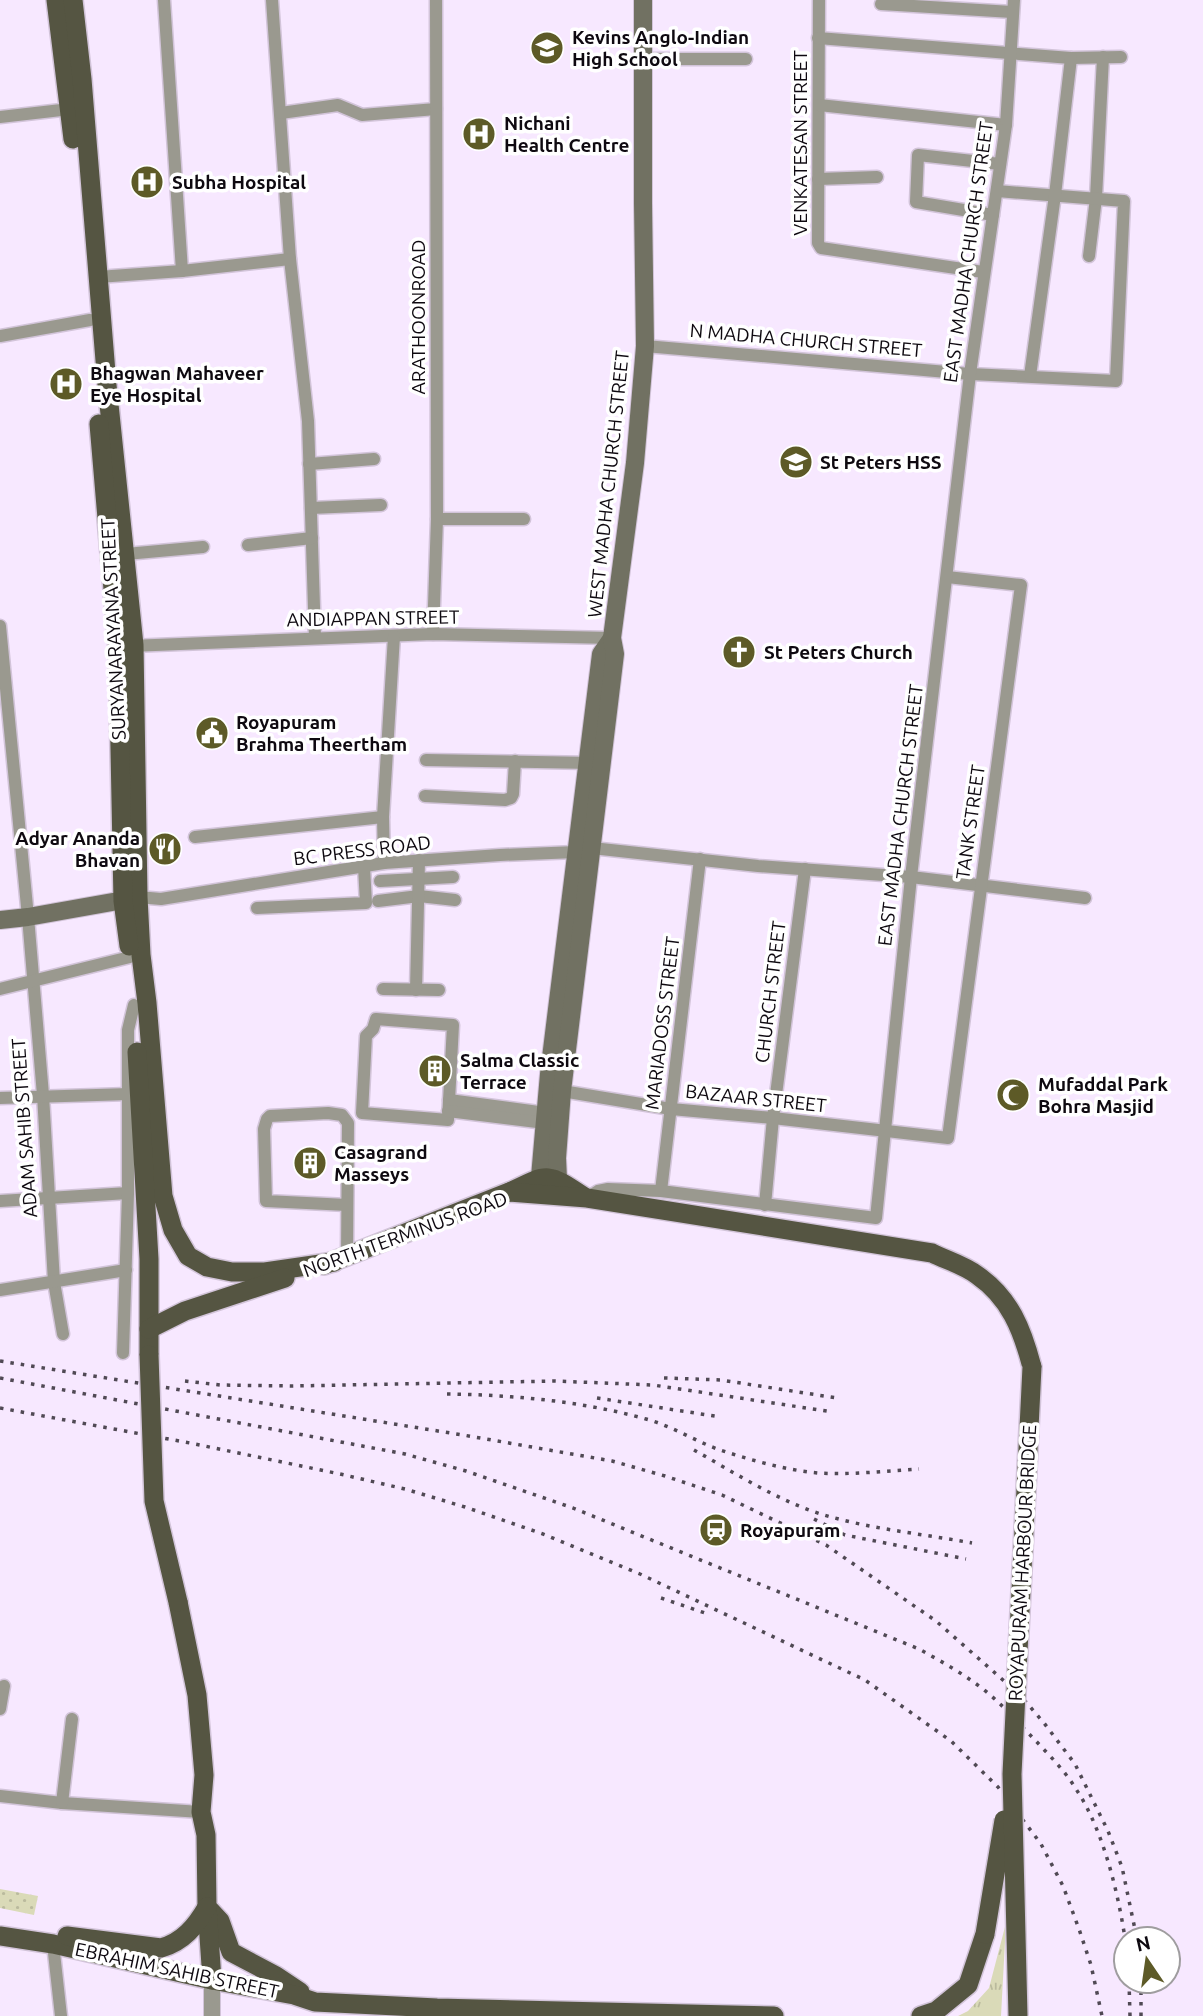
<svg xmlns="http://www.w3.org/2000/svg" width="1203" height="2016" font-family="Ubuntu,sans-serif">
<defs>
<pattern id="grass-tufts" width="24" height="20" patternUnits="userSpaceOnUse" patternTransform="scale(1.75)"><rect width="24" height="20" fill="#dadab8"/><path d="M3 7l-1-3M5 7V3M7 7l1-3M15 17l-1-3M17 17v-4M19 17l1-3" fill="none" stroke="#baba9d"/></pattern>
<pattern id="park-dots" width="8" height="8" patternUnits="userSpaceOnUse" patternTransform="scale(1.75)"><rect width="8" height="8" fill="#dadab8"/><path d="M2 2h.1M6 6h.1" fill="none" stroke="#baba9d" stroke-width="1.8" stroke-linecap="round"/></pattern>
</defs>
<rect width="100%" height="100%" fill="#f7e8ff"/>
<path fill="url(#grass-tufts)" d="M1006,1923l-5,93h-43l10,-5 21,-23z"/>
<path fill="url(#park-dots)" d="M0,1889l38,7 -4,19 -34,-7z"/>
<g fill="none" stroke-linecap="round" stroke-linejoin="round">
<defs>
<g id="minor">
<path d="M164,0l18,271"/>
<path d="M272,0l18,259 18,162 7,217"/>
<path d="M819,0l-1,243 3,5 162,24"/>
<path d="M881,4l131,8"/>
<path d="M818,38l253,20 50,-1"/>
<path d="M644,59h102"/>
<path d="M819,105l187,20"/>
<path d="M281,113l57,-8 24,10 74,-6"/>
<path d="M0,117l70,-8"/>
<path d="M818,179l59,-2"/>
<path d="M993,215l-77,-13 2,-47 82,9"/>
<path d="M1089,256l7,-58 7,-141"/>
<path d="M98,277l84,-6 108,-12"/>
<path d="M0,336l90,-16"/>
<path d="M645,346l325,28 146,7 8,-180 -127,-10"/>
<path d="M1030,376l25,-181 16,-137"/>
<path d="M309,464l65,-5"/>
<path d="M311,508l70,-3"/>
<path d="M437,519h87"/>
<path d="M248,545l64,-7"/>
<path d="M126,554l77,-7"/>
<path d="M0,626l28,291 15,178 11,187 9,52"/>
<path d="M433,634l4,-115 -1,-519"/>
<path d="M130,646l303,-12 179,4"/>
<path d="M426,760l167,3"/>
<path d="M425,796l80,4 6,-2 2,-4 2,-33"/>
<path d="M195,837l188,-20"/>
<path d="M384,863l-1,-46 11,-181"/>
<path d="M380,881l73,-4"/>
<path d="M138,897l23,2 223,-36 116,-8 76,-3 16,-4 166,18 153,11 174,21"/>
<path d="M378,901l41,-5 36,4"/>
<path d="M257,908l109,-5 -2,-36"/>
<path d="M0,989l130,-32"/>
<path d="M383,989l56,1"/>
<path d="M416,990l3,-130"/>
<path d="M376,1019l77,6 -5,95 -86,-7 4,-77 7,-7z"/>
<path d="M562,1091l109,18 102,9 175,20 73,-553 -74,-8"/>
<path d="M0,1098l129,-4"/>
<path d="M449,1100l97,13"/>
<path d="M448,1111l97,12"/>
<path d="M661,1191l39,-332"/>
<path d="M587,1198l11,-7 10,-2 53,2 215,27 35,-341 59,-503 36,-249 8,-125"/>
<path d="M0,1201l128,-8"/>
<path d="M765,1205l8,-87 32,-249"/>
<path d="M347,1257l1,-134 -6,-8 -14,-2 -58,3 -3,3 -3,10 2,72 81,4"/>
<path d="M0,1290l126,-20"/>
<path d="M123,1353l5,-160v-163l6,-25"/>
<path d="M0,1709l4,-23"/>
<path d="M0,1796l62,7 139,9"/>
<path d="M62,1803l10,-84"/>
<path d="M53,1944l8,72"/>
</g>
<path id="tertiary" d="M212,1980v36"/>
<g id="secondary">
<path d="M0,920l28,-3 107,-19"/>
<path d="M540,1177l9,-103 52,-420 11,-16"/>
<path d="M558,1179l-1,-21 5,-67 53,-437 -3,-16 23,-175 10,-117 -2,-143v-203"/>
</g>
<g id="primary">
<path d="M56,0l17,139"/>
<path d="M73,0l9,79 25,306 27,260 4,252 3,58 6,48 16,193 10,34 15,26 19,11 25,5h33l69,-10"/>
<path d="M99,424l19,224 5,253 6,45"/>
<path d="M137,1052l12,207v96"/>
<path d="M510,1192c38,-19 37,-20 73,4"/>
<path d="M324,1265l185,-73 78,6 345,55c14,7 32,12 45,22 33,23 45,54 55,92"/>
<path d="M149,1329l36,-18 100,-33"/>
<path d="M178,1602l19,93 7,80 -3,37 5,23 1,72 13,14 11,31 45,24 24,16"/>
<path d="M207,1907l5,73"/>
<path d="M0,1936l53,8 159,36 82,15 21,7 122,6 337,8"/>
<path d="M67,1936l94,12c22,-6 35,-22 46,-41"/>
<path d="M921,2016l15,-5 32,-26 17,-51"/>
</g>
</defs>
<use href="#minor" stroke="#d2c4d9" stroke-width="15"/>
<use href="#tertiary" stroke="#d2c4d9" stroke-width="18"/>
<use href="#secondary" stroke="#d2c4d9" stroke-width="20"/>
<use href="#primary" stroke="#d2c4d9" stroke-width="22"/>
<use href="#minor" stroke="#9a998f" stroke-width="12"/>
<use href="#tertiary" stroke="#9a998f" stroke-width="16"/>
<use href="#secondary" stroke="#717162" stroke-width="18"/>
<use href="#primary" stroke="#555542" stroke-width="19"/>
<g stroke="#504954" stroke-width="3.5" stroke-dasharray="3.5 7" stroke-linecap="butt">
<path d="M0,1361l463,74 149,26 53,15 57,19 104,50 110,76 84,74 24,28 31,41 33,67 14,36 15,72"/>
<path d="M0,1378l405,76 61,17 107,37 346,141c27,15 56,31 79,53 13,12 25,26 37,38 15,16 30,31 41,49 28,42 43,107 50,156"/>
<path d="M664,1378l57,2 116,18"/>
<path d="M185,1381l35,4 73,1 262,-5 98,4 180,27"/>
<path d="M447,1394c67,1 134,7 199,25 26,7 49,22 74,31 31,10 65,20 98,23 33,2 67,-2 101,-4"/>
<path d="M597,1398l124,19"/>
<path d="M0,1408l190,35 150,31 65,15 60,18 78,27 97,40 225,106 86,61 47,46 43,57 22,42 16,43 12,36 11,51"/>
<path d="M694,1450c41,23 84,51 130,65 47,14 99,19 148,28"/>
<path d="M814,1519l31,16 121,24"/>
<path d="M661,1598l44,15"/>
<path d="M1129,1981l1,35"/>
<path d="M1141,2016v-35"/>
</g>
<defs>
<g id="primary-bridge">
<path d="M149,1355l5,146 24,101"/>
<path d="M985,1934l19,-114"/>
<path d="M1018,2016l-6,-242 20,-407"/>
</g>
</defs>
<use href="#primary-bridge" stroke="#d2c4d9" stroke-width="22" stroke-linecap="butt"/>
<use href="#primary-bridge" stroke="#555542" stroke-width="19"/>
</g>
<defs>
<symbol id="school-disc" viewBox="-11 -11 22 22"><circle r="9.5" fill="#5d5a27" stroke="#fff"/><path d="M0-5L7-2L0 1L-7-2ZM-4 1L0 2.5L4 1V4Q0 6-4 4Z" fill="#fff"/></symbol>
<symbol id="hospital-disc" viewBox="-11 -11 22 22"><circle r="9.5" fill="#5d5a27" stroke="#fff"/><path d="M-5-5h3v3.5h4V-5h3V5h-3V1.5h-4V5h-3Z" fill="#fff"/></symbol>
<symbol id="church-disc" viewBox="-11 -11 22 22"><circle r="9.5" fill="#5d5a27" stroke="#fff"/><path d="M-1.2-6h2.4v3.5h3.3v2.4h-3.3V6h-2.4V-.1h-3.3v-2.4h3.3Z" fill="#fff"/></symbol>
<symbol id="civic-disc" viewBox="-11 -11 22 22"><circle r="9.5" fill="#5d5a27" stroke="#fff"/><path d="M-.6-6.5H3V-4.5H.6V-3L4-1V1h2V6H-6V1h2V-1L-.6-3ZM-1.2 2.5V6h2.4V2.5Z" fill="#fff"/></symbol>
<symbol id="restaurant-disc" viewBox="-11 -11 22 22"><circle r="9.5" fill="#5d5a27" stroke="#fff"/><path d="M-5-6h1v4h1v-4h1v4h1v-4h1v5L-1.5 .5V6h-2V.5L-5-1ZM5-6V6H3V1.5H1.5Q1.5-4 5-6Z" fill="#fff"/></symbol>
<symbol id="building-disc" viewBox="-11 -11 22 22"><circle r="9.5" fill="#5d5a27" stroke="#fff"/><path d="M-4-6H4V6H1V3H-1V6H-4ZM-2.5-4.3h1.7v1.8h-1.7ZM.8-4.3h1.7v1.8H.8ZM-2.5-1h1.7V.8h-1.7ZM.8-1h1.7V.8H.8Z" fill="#fff"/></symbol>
<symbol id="mosque-disc" viewBox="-11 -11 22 22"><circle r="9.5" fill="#5d5a27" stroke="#fff"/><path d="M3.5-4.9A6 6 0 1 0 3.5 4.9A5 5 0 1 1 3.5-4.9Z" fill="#fff"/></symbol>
<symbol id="station-disc" viewBox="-11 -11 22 22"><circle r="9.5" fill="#5d5a27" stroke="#fff"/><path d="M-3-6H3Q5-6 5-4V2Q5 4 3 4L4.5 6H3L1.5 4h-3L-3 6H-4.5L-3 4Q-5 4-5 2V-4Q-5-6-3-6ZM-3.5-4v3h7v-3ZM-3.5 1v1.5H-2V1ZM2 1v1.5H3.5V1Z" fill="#fff"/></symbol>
</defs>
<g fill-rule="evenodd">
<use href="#school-disc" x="528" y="29" width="38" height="38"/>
<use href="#hospital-disc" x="460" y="115" width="38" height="38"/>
<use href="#hospital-disc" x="128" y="163" width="38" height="38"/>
<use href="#hospital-disc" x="47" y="365" width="38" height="38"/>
<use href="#school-disc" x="777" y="443" width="38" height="38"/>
<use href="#church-disc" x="720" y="633" width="38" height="38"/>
<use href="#civic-disc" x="193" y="714" width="38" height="38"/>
<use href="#restaurant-disc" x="146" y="830" width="38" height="38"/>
<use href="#building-disc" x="416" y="1052" width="38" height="38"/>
<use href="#mosque-disc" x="994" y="1076" width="38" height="38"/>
<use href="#building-disc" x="291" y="1144" width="38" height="38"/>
<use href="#station-disc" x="697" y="1511" width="38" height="38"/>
</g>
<g text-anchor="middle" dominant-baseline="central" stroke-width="7" stroke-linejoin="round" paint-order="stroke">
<g font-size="19" font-weight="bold" fill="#0e0910" stroke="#fff" text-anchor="start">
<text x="572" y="37">Kevins Anglo-Indian<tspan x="572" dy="22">High School</tspan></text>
<text x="504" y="123">Nichani<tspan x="504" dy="22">Health Centre</tspan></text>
<text x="172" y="182">Subha Hospital</text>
<text x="90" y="373">Bhagwan Mahaveer<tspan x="90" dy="22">Eye Hospital</tspan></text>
<text x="820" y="462">St Peters HSS</text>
<text x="764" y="652">St Peters Church</text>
<text x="236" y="722">Royapuram<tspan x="236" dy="22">Brahma Theertham</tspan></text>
<text x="140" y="838" text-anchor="end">Adyar Ananda<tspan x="140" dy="22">Bhavan</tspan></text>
<text x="460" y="1060">Salma Classic<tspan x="460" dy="22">Terrace</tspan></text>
<text x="1038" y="1084">Mufaddal Park<tspan x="1038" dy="22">Bohra Masjid</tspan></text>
<text x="334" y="1152">Casagrand<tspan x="334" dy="22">Masseys</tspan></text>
<text x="740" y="1530">Royapuram</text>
</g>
<g font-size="19" fill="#0e0910" stroke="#fff">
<text transform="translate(800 143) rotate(-90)">VENKATESAN STREET</text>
<text transform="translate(968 252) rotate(-82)">EAST MADHA CHURCH STREET</text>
<text transform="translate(418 317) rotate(-90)">ARATHOONROAD</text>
<text transform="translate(806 340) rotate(5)">N MADHA CHURCH STREET</text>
<text transform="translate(608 484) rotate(-84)">WEST MADHA CHURCH STREET</text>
<text transform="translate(373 618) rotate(-1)">ANDIAPPAN STREET</text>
<text transform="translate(113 629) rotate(-93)">SURYANARAYANA STREET</text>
<text transform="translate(900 815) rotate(-83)">EAST MADHA CHURCH STREET</text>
<text transform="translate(970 822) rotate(-82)">TANK STREET</text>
<text transform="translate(362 850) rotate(-7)">BC PRESS ROAD</text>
<text transform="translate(770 992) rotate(-83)">CHURCH STREET</text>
<text transform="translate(662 1023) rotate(-83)">MARIADOSS STREET</text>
<text transform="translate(756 1098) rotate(6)">BAZAAR STREET</text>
<text transform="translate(24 1128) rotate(-94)">ADAM SAHIB STREET</text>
<text transform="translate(405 1234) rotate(-20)">NORTH TERMINUS ROAD</text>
<text transform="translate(1022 1563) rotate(-87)">ROYAPURAM HARBOUR BRIDGE</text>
<text transform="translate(177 1970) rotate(12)">EBRAHIM SAHIB STREET</text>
</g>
</g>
<g transform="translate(1147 1960) rotate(347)"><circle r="33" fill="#ffffff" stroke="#9f9d9f" stroke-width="2"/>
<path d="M0-5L12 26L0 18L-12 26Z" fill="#5d5a27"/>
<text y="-10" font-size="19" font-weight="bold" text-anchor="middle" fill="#0e0910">N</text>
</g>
</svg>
